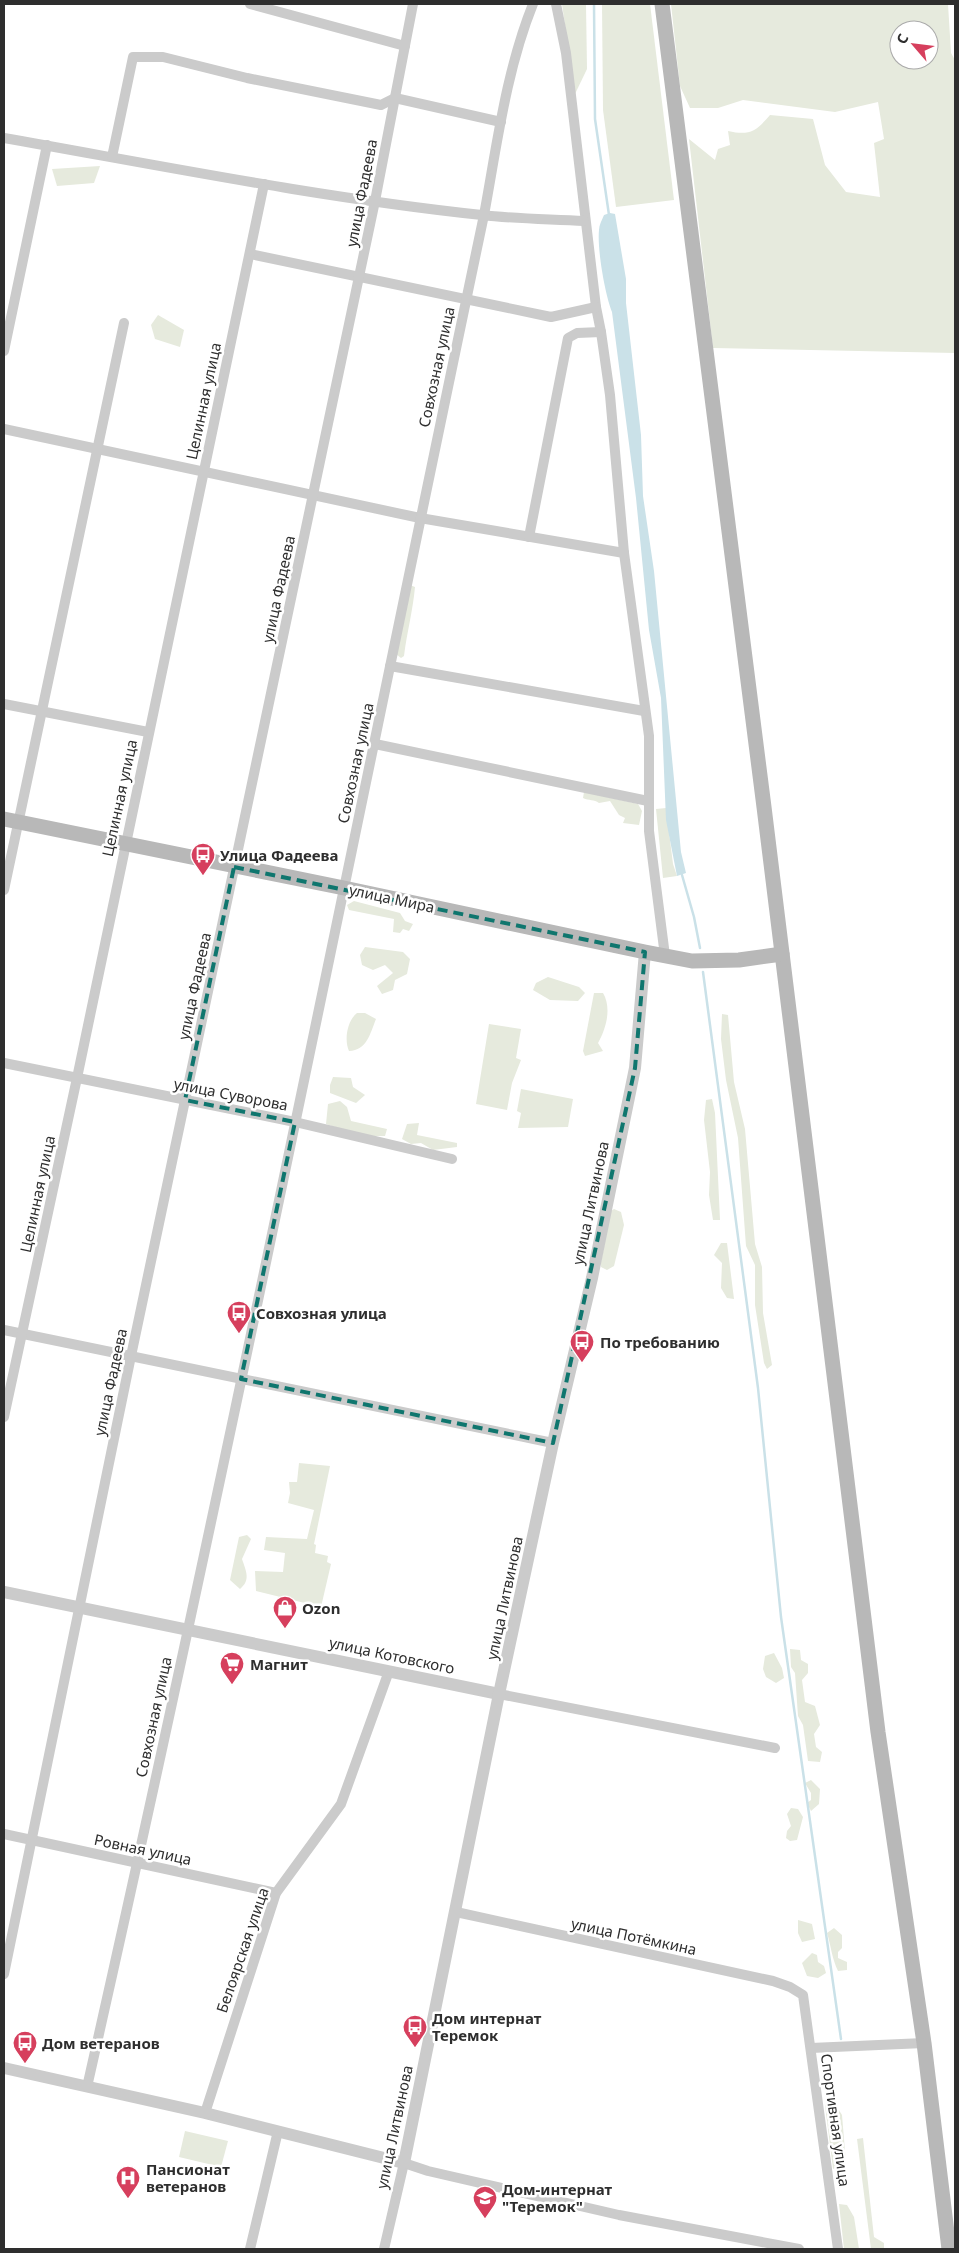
<svg xmlns="http://www.w3.org/2000/svg" width="959" height="2253" font-family="'Noto Sans',sans-serif">
<rect width="100%" height="100%" fill="#fff"/>
<g fill="#e6eadd" fill-rule="evenodd">
<path d="M562,4h24l1,65 -12,25z"/>
<path d="M602,4h48l24,196 -58,7 -13,-97z"/>
<path d="M671,4h277l3,49 4,7v293l-242,-5 -24,-209 26,21 3,-11 12,-4 -2,-14c22,5 28,0 42,-16l43,4 12,46 21,27 34,5 -6,-54 10,-4 -6,-37 -43,10 -92,-12 -25,8h-28l-10,-22zM899,30h30v30h-30z"/>
<path d="M100,166l-6,17 -37,3 -5,-17z"/>
<path d="M158,315l26,15 -4,17 -25,-8 -4,-14z"/>
<path d="M410,585l5,2c-2,23 -8,45 -11,69l-3,2 -5,-4z"/>
<path d="M584,792l54,12 4,7 -3,14 -16,-2 2,-5 -6,-3 -9,-14 -11,2c-5,-4 -10,-2 -16,-5z"/>
<path d="M666,808l7,56 4,12 -14,2 -7,-69z"/>
<path d="M354,901l46,12 5,8 8,3 -4,7 -6,-2 -3,4 -7,-1 1,-13 -45,-9 -2,-5z"/>
<path d="M365,947l38,5 7,7 -3,15 -12,6 -2,10 -11,4 -5,-8 16,-13 -8,-8 -12,5 -11,-5 -2,-10z"/>
<path d="M548,977l31,10 6,6 -7,8 -28,-1 -17,-10 3,-7z"/>
<path d="M594,993h9c9,15 3,36 -5,50l5,8 -18,5 -2,-5z"/>
<path d="M357,1013h8l11,6c-6,15 -9,31 -27,32 -5,-11 -2,-30 8,-38z"/>
<path d="M722,1014l6,1 6,67 11,47 10,115 7,23 1,46 9,52 -5,4 -3,-6 -9,-58v-40l-9,-19 -8,-108 -12,-58 -5,-41z"/>
<path d="M489,1024l32,5 -5,29 5,2 -9,23 -5,27 -31,-6z"/>
<path d="M333,1077l18,1 2,9 12,8 -9,8 -26,-10v-8z"/>
<path d="M521,1089l52,10 -5,28 -50,1 3,-15 -4,-2z"/>
<path d="M712,1099l3,14 5,107h-7l-4,-25 1,-23 -6,-52 2,-20z"/>
<path d="M340,1101l7,6 4,14 36,8 -2,7h-23l-36,-12 2,-20z"/>
<path d="M419,1123l-2,12 40,8v4l-24,3 -12,-7 -10,1 -9,-5 5,-15z"/>
<path d="M614,1209l7,3 3,13 -10,41 -7,4 -6,-3v-5l10,-51z"/>
<path d="M721,1243h6l7,56 -7,-1 -6,-10 1,-25 -8,-8z"/>
<path d="M299,1463l31,3 -16,78 2,1 -1,8 13,3 -1,6 4,2 -10,43 -65,-16 -1,-20 28,1 2,-19 -21,-3 2,-13 41,2 7,-29 -26,-7 2,-10 -1,-11h8z"/>
<path d="M247,1535l4,4 -9,20c4,12 9,21 -2,30l-10,-9 9,-43z"/>
<path d="M790,1649l10,1 1,10 7,4v9l-6,7 3,22 10,4 5,19 -6,9 2,13 6,5 -2,10 -12,-1 -5,-36 -5,-9 -3,-43 -4,-6z"/>
<path d="M774,1653l8,15 2,10 -8,5 -10,-6 -3,-8 2,-13z"/>
<path d="M811,1780l9,9 -1,15 -8,7 -4,-8 4,-3v-7l-6,-10z"/>
<path d="M791,1808l7,1 5,8 -6,23 -7,1 -4,-3 1,-7 4,-5 -4,-12z"/>
<path d="M798,1920l14,4 3,15 -13,3 -4,-9z"/>
<path d="M834,1928l8,7v13l-4,4v6l9,4v8l-9,1c-6,-12 -7,-25 -11,-38z"/>
<path d="M812,1953l5,2 1,7 6,4 2,7 -8,5 -11,-2 -5,-13z"/>
<path d="M835,2104l7,11 4,48 -13,6 -8,-64z"/>
<path d="M185,2131l43,10 -7,26 -42,-10z"/>
<path d="M863,2138l11,99 10,6v6h-13l-14,-110z"/>
<path d="M839,2204l8,1 7,12 5,32h-15z"/>
</g>
<path fill="#cae1e8" d="M610,213l5,1 11,65v24l15,132 2,61 11,75 27,281 5,21 -9,3 -11,-56 -5,-122 -12,-68 -13,-132 -24,-186c-7,-18 -15,-63 -13,-82 0,-5 3,-10 5,-15z"/>
<g fill="none" stroke-linecap="round" stroke-linejoin="round">
<g stroke="#cae1e8" stroke-width="2.5">
<path d="M594,4l1,115 14,96"/>
<path d="M682,875l12,42 6,31"/>
<path d="M703,972l55,416 23,229 60,422"/>
</g>
<g stroke="#cbcbcb" stroke-width="10">
<path d="M250,4l155,42"/>
<path d="M556,4l10,49 30,254 5,25 9,63 14,158 25,183v95l16,125"/>
<path d="M4,138c159,28 318,60 478,77 34,4 69,4 102,6"/>
<path d="M112,157l21,-100h30l84,21 134,27 14,-7 106,24"/>
<path d="M250,254l301,63 45,-10"/>
<path d="M4,351l43,-206"/>
<path d="M4,429l416,89 204,35"/>
<path d="M529,537l39,-199 9,-5 24,-1"/>
<path d="M390,666l254,45"/>
<path d="M4,704l144,28"/>
<path d="M375,744l273,57"/>
<path d="M4,890l120,-567"/>
<path d="M4,1063l291,59 157,37"/>
<path d="M4,1330l549,113"/>
<path d="M4,1417l73,-339 187,-894"/>
<path d="M499,1694l276,54"/>
<path d="M4,1834l272,59"/>
<path d="M456,1912l317,69 17,6 13,8 35,254"/>
<path d="M4,1974l127,-618 244,-1155 38,-197"/>
<path d="M811,2048l113,-5"/>
<path d="M87,2087c141,-622 266,-1248 397,-1872 13,-70 22,-144 49,-211"/>
<path d="M205,2113l71,-220 65,-89 48,-133"/>
<path d="M250,2249l28,-118"/>
<path d="M384,2249l20,-86 24,8 191,44 180,34"/>
</g>
<g stroke="#cbcbcb" stroke-width="12">
<path d="M4,1592l495,102"/>
<path d="M4,2068l201,45 199,50 95,-469 54,-251 39,-165 43,-210 10,-116"/>
</g>
<g stroke="#b8b8b8" stroke-width="15">
<path d="M662,4l102,803 114,925 46,311 25,206"/>
<path d="M4,819l340,69 301,64 47,9 47,-1 43,-6"/>
</g>
</g>
<path fill="none" stroke="#0f766e" stroke-width="4" stroke-dasharray="10 6" stroke-linejoin="round" d="M234,867l411,85 -10,116 -82,375 -312,-64 54,-257 -110,-22z"/>
<defs>
<symbol id="bus-pin" viewBox="-11 -11 22 30"><path d="M0 17L-7.5 6A9.5 9.5 0 1 1 7.5 6Z" fill="#d63f5d" stroke="#fff"/><path d="M-5-6H5V4H4V6H2V4H-2V6H-4V4H-5ZM-3.5-4V0h7V-4ZM-3.5 1.2v1.5H-2V1.2ZM2 1.2v1.5H3.5V1.2Z" fill="#fff"/></symbol>
<symbol id="shop-pin" viewBox="-11 -11 22 30"><path d="M0 17L-7.5 6A9.5 9.5 0 1 1 7.5 6Z" fill="#d63f5d" stroke="#fff"/><path d="M-5-2.5h2.3a2.7 3.5 0 0 1 5.4 0H5L5.5 6h-11ZM-1.5-2.5h3a1.5 2.3 0 0 0-3 0Z" fill="#fff"/></symbol>
<symbol id="supermarket-pin" viewBox="-11 -11 22 30"><path d="M0 17L-7.5 6A9.5 9.5 0 1 1 7.5 6Z" fill="#d63f5d" stroke="#fff"/><path d="M-6-5.5h2.5l.6 2H6L4.5 2H-2.5L-4.4-4H-6ZM-1.5 3.2a1.3 1.3 0 1 0 .1 0ZM3 3.2a1.3 1.3 0 1 0 .1 0Z" fill="#fff"/></symbol>
<symbol id="hospital-pin" viewBox="-11 -11 22 30"><path d="M0 17L-7.5 6A9.5 9.5 0 1 1 7.5 6Z" fill="#d63f5d" stroke="#fff"/><path d="M-5-5h3v3.5h4V-5h3V5h-3V1.5h-4V5h-3Z" fill="#fff"/></symbol>
<symbol id="school-pin" viewBox="-11 -11 22 30"><path d="M0 17L-7.5 6A9.5 9.5 0 1 1 7.5 6Z" fill="#d63f5d" stroke="#fff"/><path d="M0-5L7-2L0 1L-7-2ZM-4 1L0 2.5L4 1V4Q0 6-4 4Z" fill="#fff"/></symbol>
</defs>
<g fill-rule="evenodd">
<use href="#bus-pin" x="189" y="841" width="28" height="38"/>
<use href="#bus-pin" x="225" y="1299" width="28" height="38"/>
<use href="#bus-pin" x="568" y="1328" width="28" height="38"/>
<use href="#shop-pin" x="271" y="1594" width="28" height="38"/>
<use href="#supermarket-pin" x="218" y="1650" width="28" height="38"/>
<use href="#bus-pin" x="401" y="2013" width="28" height="38"/>
<use href="#bus-pin" x="11" y="2029" width="28" height="38"/>
<use href="#hospital-pin" x="114" y="2164" width="28" height="38"/>
<use href="#school-pin" x="471" y="2184" width="28" height="38"/>
</g>
<g text-anchor="middle" dominant-baseline="central" stroke-width="5" stroke-linejoin="round" paint-order="stroke">
<g font-size="15" fill="#2e2e2e" stroke="#fff">
<text transform="translate(361 193) rotate(-79)">улица Фадеева</text>
<text transform="translate(436 367) rotate(-78)">Совхозная улица</text>
<text transform="translate(203 401) rotate(-78)">Целинная улица</text>
<text transform="translate(278 589) rotate(-78)">улица Фадеева</text>
<text transform="translate(355 763) rotate(-78)">Совхозная улица</text>
<text transform="translate(119 798) rotate(-78)">Целинная улица</text>
<text transform="translate(392 898) rotate(12)">улица Мира</text>
<text transform="translate(194 986) rotate(-78)">улица Фадеева</text>
<text transform="translate(231 1094) rotate(11)">улица Суворова</text>
<text transform="translate(37 1194) rotate(-78)">Целинная улица</text>
<text transform="translate(590 1203) rotate(-78)">улица Литвинова</text>
<text transform="translate(110 1382) rotate(-78)">улица Фадеева</text>
<text transform="translate(504 1598) rotate(-78)">улица Литвинова</text>
<text transform="translate(392 1655) rotate(12)">улица Котовского</text>
<text transform="translate(153 1717) rotate(-78)">Совхозная улица</text>
<text transform="translate(143 1849) rotate(12)">Ровная улица</text>
<text transform="translate(634 1936) rotate(12)">улица Потёмкина</text>
<text transform="translate(242 1950) rotate(-71)">Белоярская улица</text>
<text transform="translate(836 2120) rotate(82)">Спортивная улица</text>
<text transform="translate(394 2127) rotate(-78)">улица Литвинова</text>
</g>
<g font-size="15" font-weight="bold" fill="#2e2e2e" stroke="#fff" text-anchor="start">
<text x="220" y="855">Улица Фадеева</text>
<text x="256" y="1313">Совхозная улица</text>
<text x="600" y="1342">По требованию</text>
<text x="302" y="1608">Ozon</text>
<text x="250" y="1664">Магнит</text>
<text x="432" y="2018">Дом интернат<tspan x="432" dy="17">Теремок</tspan></text>
<text x="42" y="2043">Дом ветеранов</text>
<text x="146" y="2169">Пансионат<tspan x="146" dy="17">ветеранов</tspan></text>
<text x="502" y="2189">Дом-интернат<tspan x="502" dy="17">"Теремок"</tspan></text>
</g>
</g>
<rect width="959" height="2253" fill="none" stroke="#2e2e2e" stroke-width="10"/>
<g transform="translate(914 45) rotate(298)"><circle r="24" fill="#ffffff" stroke="#ababab"/>
<path d="M0-4L9 19L0 12L-9 19Z" fill="#d63f5d"/>
<text y="-8" font-size="14" font-weight="bold" text-anchor="middle" fill="#2e2e2e">С</text>
</g>
</svg>
